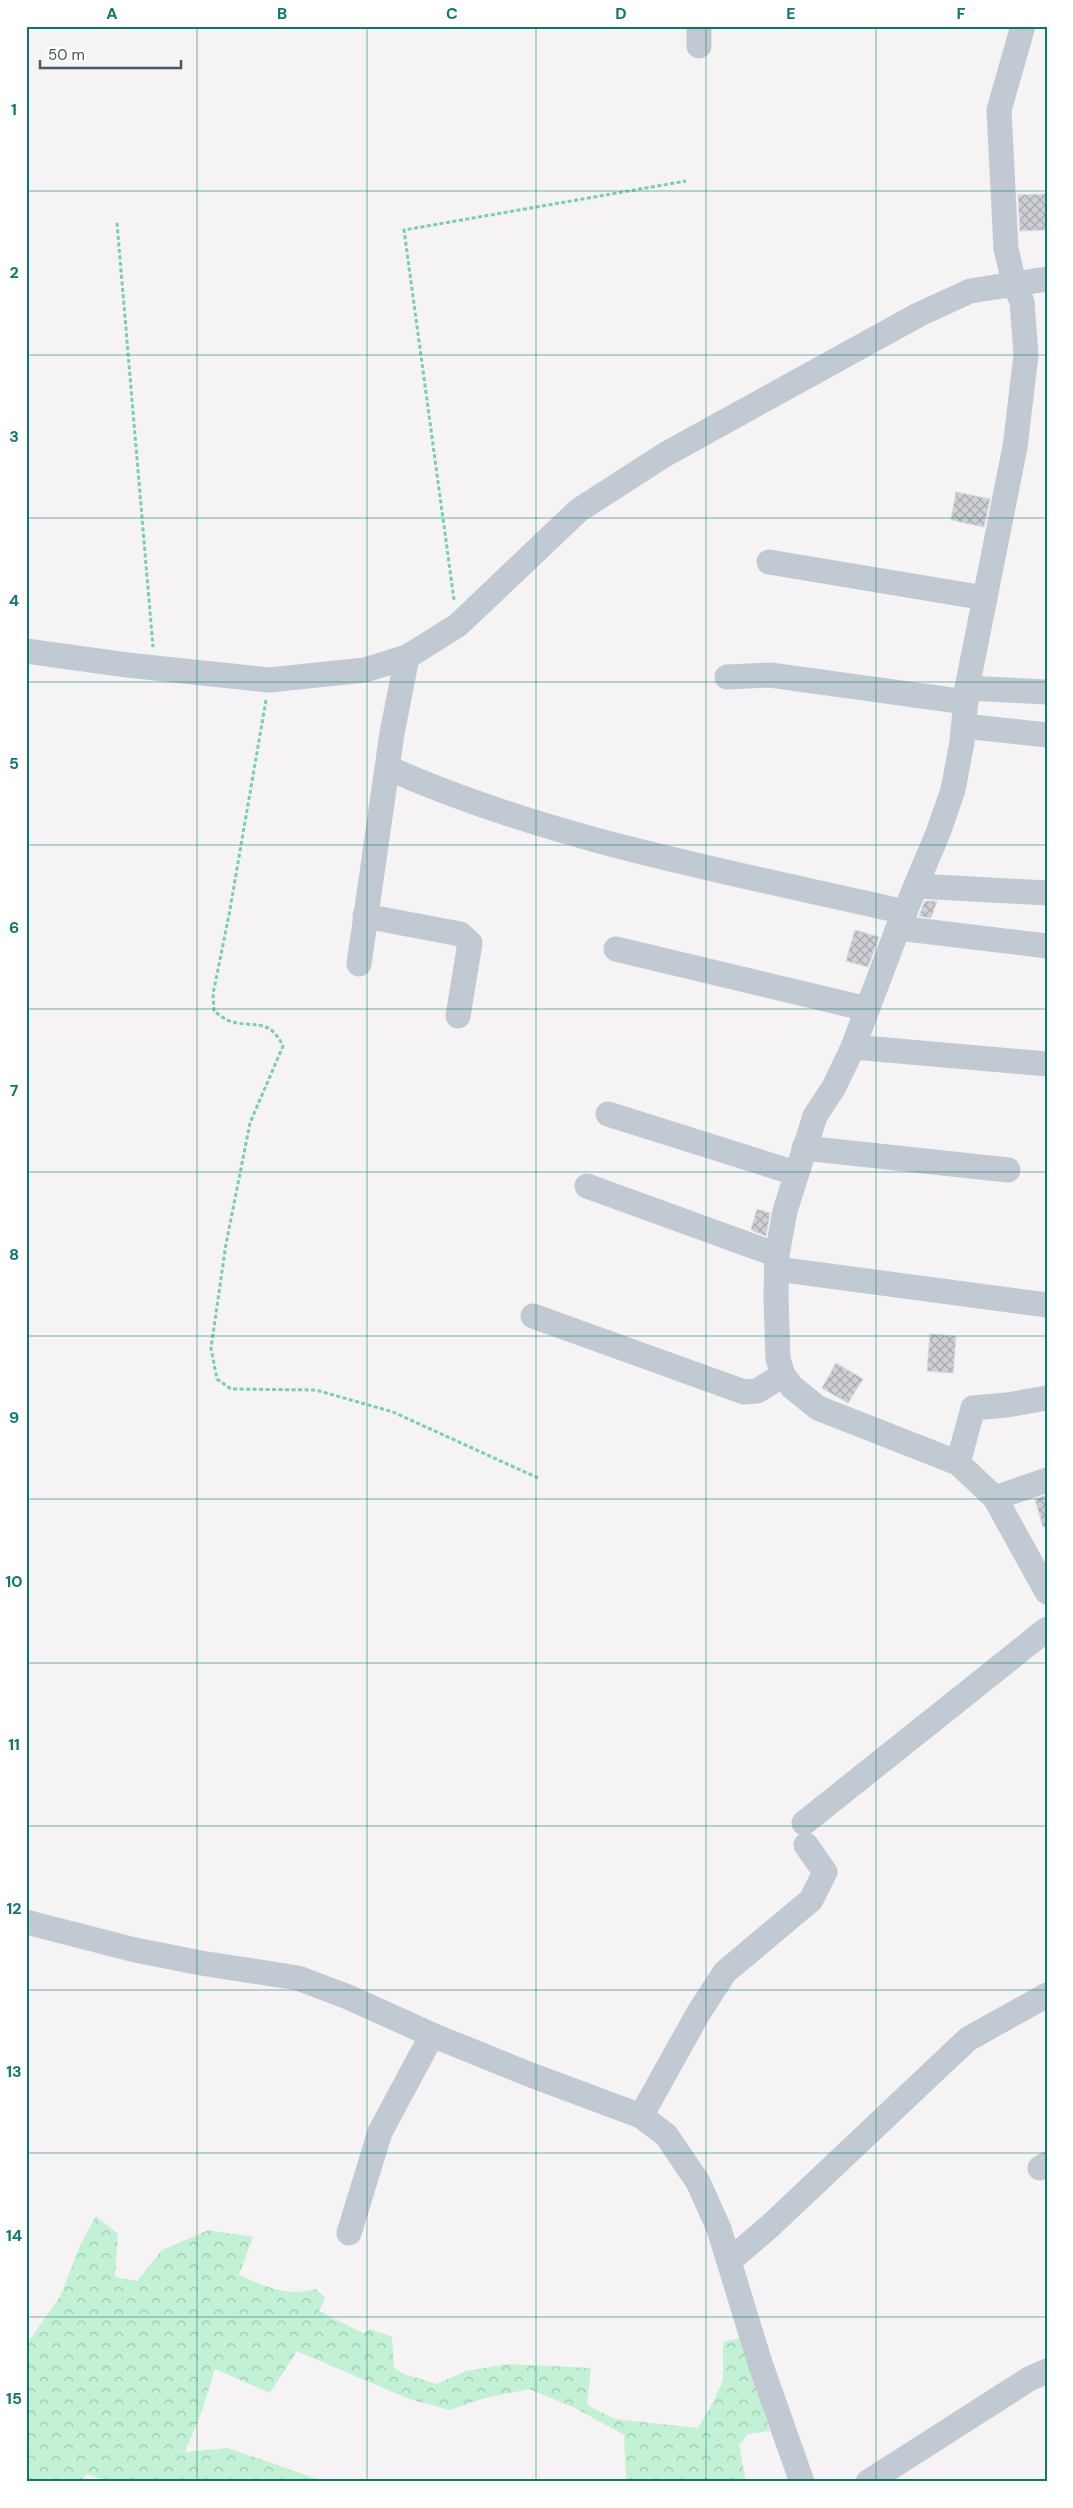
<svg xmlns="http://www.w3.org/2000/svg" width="1073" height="2508" font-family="'DM Sans',sans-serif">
<defs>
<pattern id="forest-crowns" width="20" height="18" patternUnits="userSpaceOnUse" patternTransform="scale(1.25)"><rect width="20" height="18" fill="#c3f1d5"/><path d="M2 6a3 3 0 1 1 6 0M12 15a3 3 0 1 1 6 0" fill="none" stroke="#a0c6b0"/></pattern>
<pattern id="building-cross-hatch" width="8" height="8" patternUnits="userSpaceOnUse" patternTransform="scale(1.25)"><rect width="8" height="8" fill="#cdcfd5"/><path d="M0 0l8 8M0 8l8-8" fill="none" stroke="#a8abb0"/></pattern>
</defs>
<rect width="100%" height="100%" fill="#f5f3f3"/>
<path fill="url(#forest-crowns)" d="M96,2216l22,18 -3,43 22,4 25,-31 47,-20 44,7 -14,38c28,12 47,22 77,14l9,9 -6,13 44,22 7,-4 22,8 2,31 10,6 33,10 29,-13 42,-7 83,4 -4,37 28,14 83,9 16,-27 9,-21v-38l18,-4 29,93 -22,3 -9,11 7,37h-107l-13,-3 -2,-44 -51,-28 -44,-18 -47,10 -32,11 -41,-11 -112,-48 -27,42 -55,-24 -13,42 -17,41 43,-4 98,34h-217l-22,-8 -7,8h-54v-137l35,-50 20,-52z"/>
<g fill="url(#building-cross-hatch)" stroke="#d7d9de">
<path d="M1046,194l1,36 -27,1 -2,-36z"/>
<path d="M956,492l34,7 -6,28 -33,-7z"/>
<path d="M925,901h12l-6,17 -12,-2z"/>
<path d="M855,930l24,7 -11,30 -22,-6z"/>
<path d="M757,1209l13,4 -4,23 -15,-6z"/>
<path d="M930,1334l26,2 -3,37 -26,-2z"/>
<path d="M836,1363l27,16 -15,24 -26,-15z"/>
<path d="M1047,1495v31l-4,1 -8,-28z"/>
</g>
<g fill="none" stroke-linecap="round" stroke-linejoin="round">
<g stroke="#7ad0a6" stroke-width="3" stroke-dasharray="4 2.5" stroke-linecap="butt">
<path d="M117,223l36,424"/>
<path d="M454,600l-50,-370 282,-49"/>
<path d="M266,700l-37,215 -16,79 1,17c4,3 9,7 13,9 25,10 41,-5 56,26l-33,77 -24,121 -15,104 6,31 14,10 85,1 77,22 145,66"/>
</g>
<g stroke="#c1cad2" stroke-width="25">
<path d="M699,26v20"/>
<path d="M1023,26l-24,84 7,139 8,34 8,19 4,53 -11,92 -48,241 -5,54 -9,48 -15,43 -40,95 -45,119 -19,40 -19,29 -30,95 -8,44 -1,41 2,63 5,16 9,12 26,21 140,55 37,35 52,94"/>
<path d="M769,562l216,36"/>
<path d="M26,651l101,14 142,15 96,-10 42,-13 51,-32 121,-115 87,-56 252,-139 52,-24 77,-12"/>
<path d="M727,677l43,-2 196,27"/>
<path d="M967,688l80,4"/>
<path d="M964,726l83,9"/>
<path d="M388,768c165,73 343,104 517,144"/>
<path d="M917,886l130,7"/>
<path d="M365,916l95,18 10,9 -12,73"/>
<path d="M898,928l149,18"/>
<path d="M616,949l251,60"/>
<path d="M359,964l33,-231 15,-76"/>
<path d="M853,1047l194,17"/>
<path d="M608,1114l187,59"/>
<path d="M804,1148l204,22"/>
<path d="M587,1186l190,69"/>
<path d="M777,1269l270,36"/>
<path d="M533,1316l211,76 13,-1 26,-16"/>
<path d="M958,1463l15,-55 34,-3 40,-7"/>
<path d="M995,1498l52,-18"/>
<path d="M804,1823l243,-194"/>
<path d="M26,1922l109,28 66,13 97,15 50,19 84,38 99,40 110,41 25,19 32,47 21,47 41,134 42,119"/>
<path d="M641,2116l58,-104 26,-40 86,-72 14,-28 -19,-27"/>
<path d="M1040,2168l7,-4"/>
<path d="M349,2233l31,-101 52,-97"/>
<path d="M729,2261l40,-34 199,-188 79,-44"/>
<path d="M868,2482l161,-103 18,-8"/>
</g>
</g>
<path fill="none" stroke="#0f766e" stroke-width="1" stroke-opacity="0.55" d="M197,26v2456M367,26v2456M536,26v2456M706,26v2456M876,26v2456M26,191h1021M26,355h1021M26,518h1021M26,682h1021M26,845h1021M26,1009h1021M26,1172h1021M26,1336h1021M26,1499h1021M26,1663h1021M26,1826h1021M26,1990h1021M26,2153h1021M26,2317h1021"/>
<rect width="1073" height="2508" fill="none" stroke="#ffffff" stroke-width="55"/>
<path d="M40 60v8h141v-8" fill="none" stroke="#4a5661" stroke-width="2.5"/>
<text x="48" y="60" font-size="15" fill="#4a5661" stroke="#ffffff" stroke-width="4" paint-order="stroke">50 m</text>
<rect x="28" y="28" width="1018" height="2452" fill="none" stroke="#0f766e" stroke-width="2"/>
<g font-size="16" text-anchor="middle" font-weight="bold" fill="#0f766e">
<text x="112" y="19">A</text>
<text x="282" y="19">B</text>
<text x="452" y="19">C</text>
<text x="621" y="19">D</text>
<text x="791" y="19">E</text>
<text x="961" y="19">F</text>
<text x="14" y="115">1</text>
<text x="14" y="278">2</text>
<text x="14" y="442">3</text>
<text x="14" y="606">4</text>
<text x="14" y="769">5</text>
<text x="14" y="933">6</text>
<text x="14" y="1096">7</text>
<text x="14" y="1260">8</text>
<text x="14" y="1423">9</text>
<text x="14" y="1587">10</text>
<text x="14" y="1750">11</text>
<text x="14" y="1914">12</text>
<text x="14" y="2077">13</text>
<text x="14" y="2241">14</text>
<text x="14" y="2404">15</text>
</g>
</svg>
